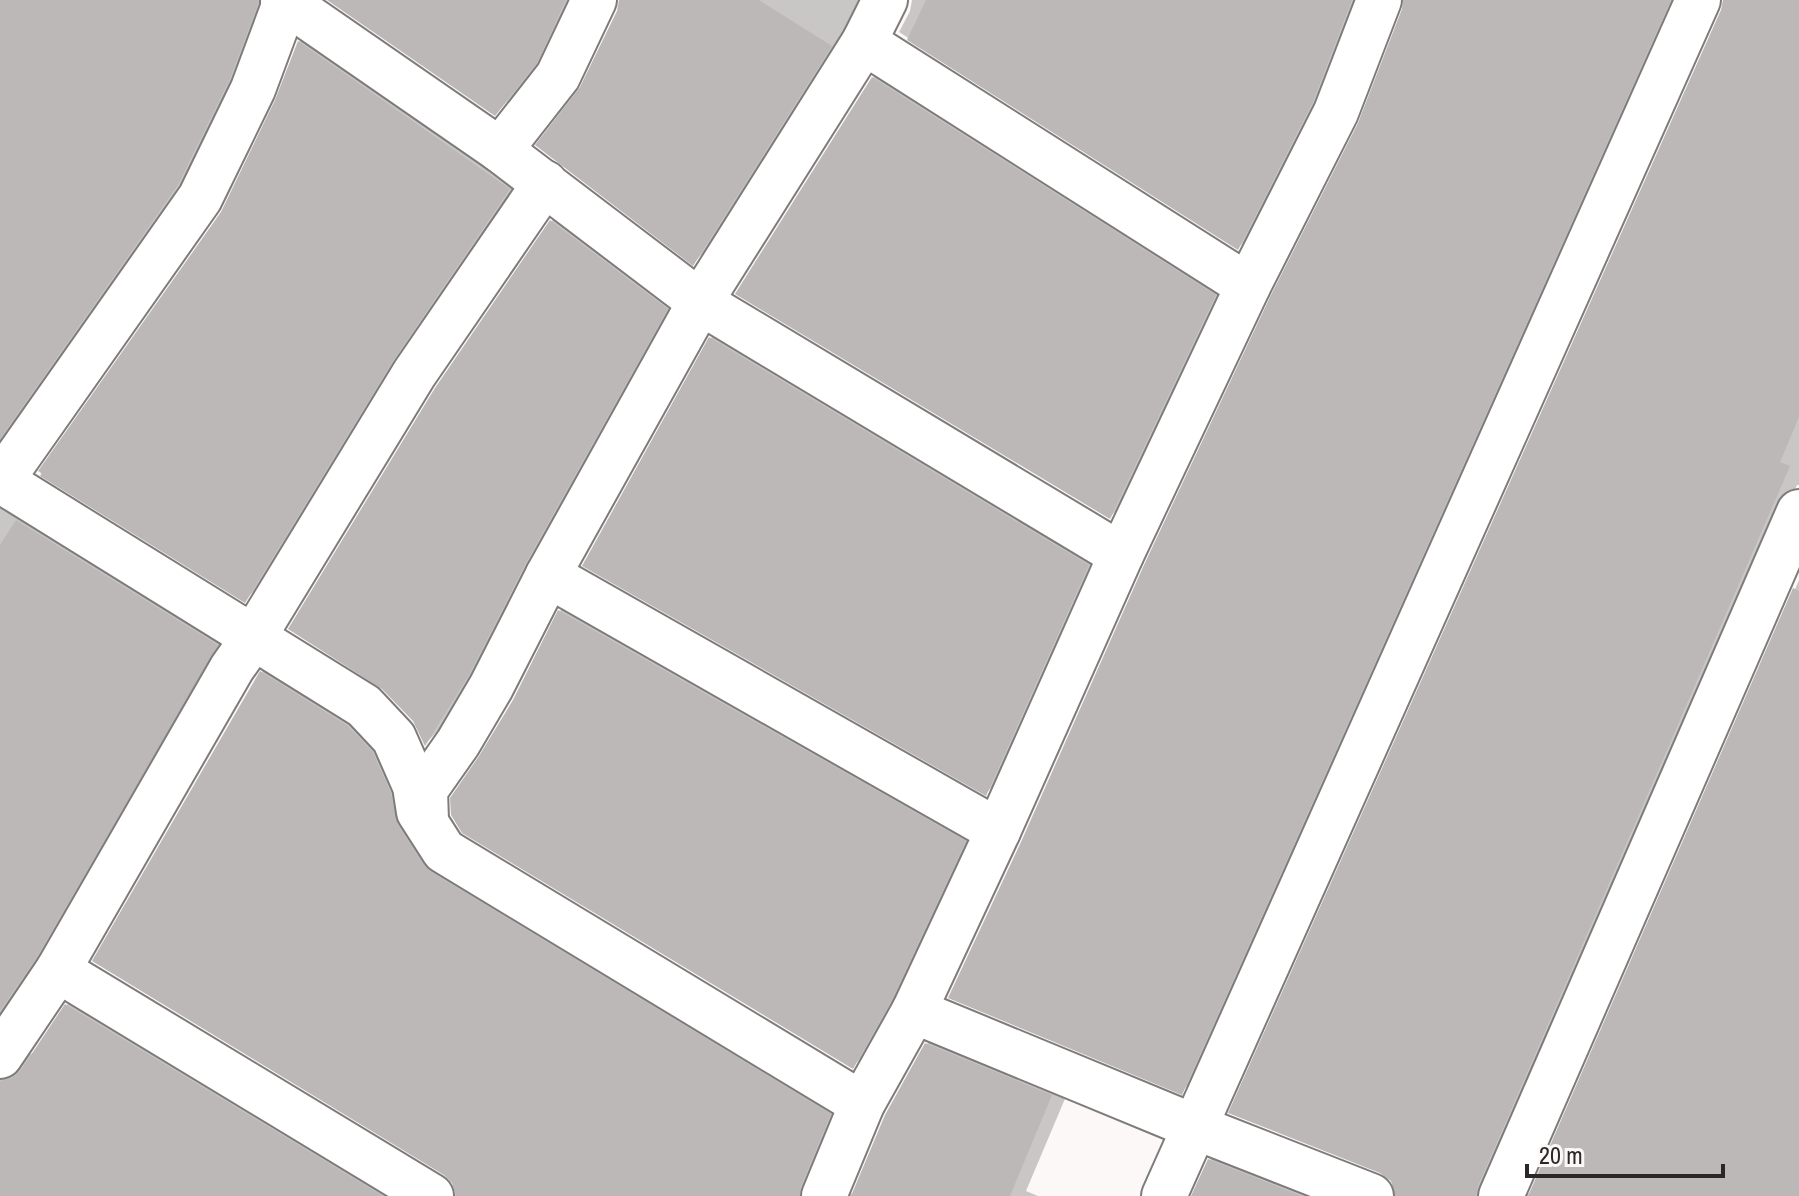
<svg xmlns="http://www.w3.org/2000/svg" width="1799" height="1196" font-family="'Archivo Narrow',sans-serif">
<rect width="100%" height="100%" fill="#fcf8f8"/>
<g fill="#0003">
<path d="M0,0h275l-70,156 -202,308 240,153 -216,438 7,-2 33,-48 27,-27 351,213 13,3 -196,-522 27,-27 161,193 406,249 -15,105 13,2 73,-150 27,-27 124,51 -52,123 12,5h-1038z"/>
<path d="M332,0h247l-16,34 -41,53 -27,26z"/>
<path d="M620,0h249l-149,236 -27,27 -111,-175 37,-77z"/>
<path d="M912,0h455l-102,221 -27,27 -339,-216 11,-21z"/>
<path d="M1405,0h279l-476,1065 -27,27 180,-970 43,-113z"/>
<path d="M1725,0h74v485h-2l-293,672 15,36 12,1 268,-614v616h-605l16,-36 27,-27 153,60 8,1z"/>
<path d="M320,21l210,146 -264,412 -21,21 -205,-127 184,-263 53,-109 22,-59z"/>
<path d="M896,55l341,217 -104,222 -23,23 -372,-224 135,-215z"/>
<path d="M573,200l115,87 -198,364 -44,72 -20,20 11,-354 115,-168z"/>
<path d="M737,312l377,226 -102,229 -26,26 -401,-228 126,-227z"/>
<path d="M587,584l404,230 -111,226 -28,27 -338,-366 46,-90z"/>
</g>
<g fill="#bcb8b8">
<path d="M0,0h258l1,2 -29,77 -52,106 -178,254z"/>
<path d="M327,0h239l-29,63 -42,53z"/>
<path d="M619,0h140l73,46 -139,220 -158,-121 45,-58 37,-76z"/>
<path d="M926,0h426l-39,102 -75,148 -331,-210z"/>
<path d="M1403,0h268l-489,1095 -234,-97 73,-156 123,-277 126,-268 88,-174 44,-114z"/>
<path d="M1723,0h76v417l-19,45 10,4 -312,720 -2,10h-81l-4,-15 -11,-8 -152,-60 493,-1103z"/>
<path d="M298,41l212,148 -117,172 -148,242 -205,-127 2,-3 -4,-2 183,-259 54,-112z"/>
<path d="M872,77l344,218 -106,224 -375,-225z"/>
<path d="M550,220l118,89 -142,254 -57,112 -44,71 -12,-25 -31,-32 -94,-60 147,-241z"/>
<path d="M709,337l380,228 -103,231 -404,-230z"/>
<path d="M16,520l202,125 -181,312 -37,54v-466z"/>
<path d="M1793,588l6,3v605h-271z"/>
<path d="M558,610l408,231 -74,159 -39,69 -391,-236 -11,-18 -1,-17 29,-42 34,-56z"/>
<path d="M260,671l88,55 25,26 18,41 7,32 25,39 8,8 400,242 -30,72 -1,10h-344l-4,-13 -8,-8 -352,-214z"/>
<path d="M65,1004l318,192h-383v-115l12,-3 9,-8z"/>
<path d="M925,1043l127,52 -42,101h-159l34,-81z"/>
<path d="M1208,1159l94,37h-111z"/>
</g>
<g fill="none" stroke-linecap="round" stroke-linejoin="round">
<defs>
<g id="street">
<path d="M283,0l217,150 200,152 421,253"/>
<path d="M864,42l384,244"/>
<path d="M500,150l58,-74 36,-76"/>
<path d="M0,480l364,226 30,32 21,48 4,26 25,39 418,253"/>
<path d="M0,482l200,-284 53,-109 33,-89"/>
<path d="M548,575l450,256 -84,180"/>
<path d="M426,821l-1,-31 33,-47 33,-56 57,-112 152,-273 164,-260 21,-42"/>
<path d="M998,831l123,-276 127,-269 88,-174 43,-112"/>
<path d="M58,970l373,226"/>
<path d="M0,1056l58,-86 174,-302 21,-30 161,-264 131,-191"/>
<path d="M824,1196l38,-92 52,-93 281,116 176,69"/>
<path d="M1164,1196l534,-1196"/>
<path d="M1501,1196l298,-684"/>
</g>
</defs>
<use href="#street" stroke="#7f7b7b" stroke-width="48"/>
<use href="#street" stroke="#fff" stroke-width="44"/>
</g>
<path d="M1527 1164v12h196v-12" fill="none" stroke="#292727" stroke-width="4"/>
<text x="1539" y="1164" font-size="24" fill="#292727" stroke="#fcf8f8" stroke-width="6" paint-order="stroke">20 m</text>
</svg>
